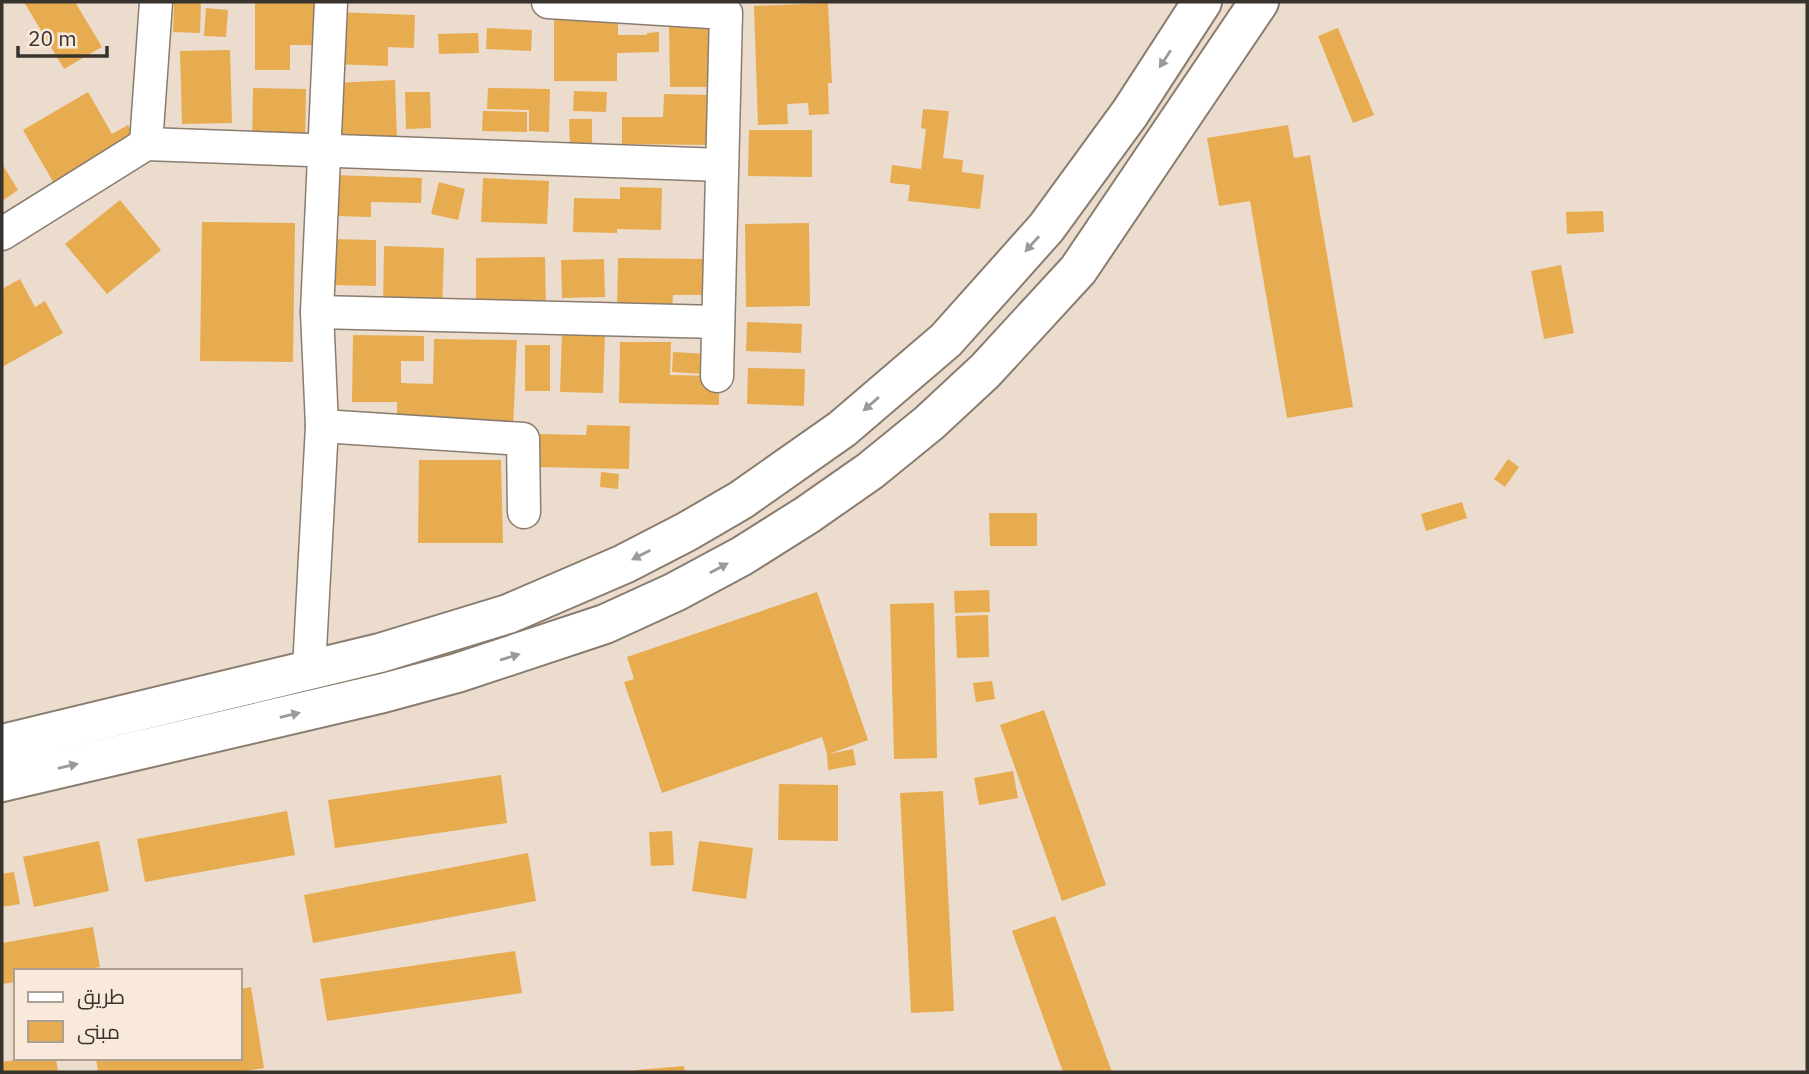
<svg xmlns="http://www.w3.org/2000/svg" width="1809" height="1074" font-family="'IBM Plex Sans',Cairo,sans-serif">
<rect width="100%" height="100%" fill="#ebdccd"/>
<g fill="#e8ac50">
<path d="M24,2h51l27,45 -38,22z"/>
<path d="M174,2h27l-1,31 -27,-1z"/>
<path d="M255,2h60v43h-25v25h-35z"/>
<path d="M828,3l4,80h-4l1,31 -20,1 -1,-12 -21,1 1,20 -30,1 -4,-119z"/>
<path d="M206,8l22,2 -2,27 -22,-1z"/>
<path d="M335,12l80,3 -1,33 -26,-1v19l-55,-2z"/>
<path d="M554,19l64,1v15h29v-2l12,-1v20l-42,1v28h-63z"/>
<path d="M723,26l1,61h-54l-1,-60z"/>
<path d="M487,28l45,2 -1,21 -45,-2z"/>
<path d="M1338,28l36,87 -21,8 -35,-87z"/>
<path d="M478,33l1,20 -40,1 -1,-20z"/>
<path d="M230,50l2,73 -50,1 -2,-73z"/>
<path d="M395,80l2,60 -59,2 -3,-59z"/>
<path d="M253,88l53,1 -1,56 -53,-1z"/>
<path d="M488,88l62,1 -1,43 -20,-1v-21l-42,-1z"/>
<path d="M574,91l33,1 -1,20 -33,-1z"/>
<path d="M88,92l24,42 16,-9 11,20 -80,47 -36,-62z"/>
<path d="M405,92h25l1,36 -25,1z"/>
<path d="M664,94l48,1 -1,50 -89,-1v-27h41z"/>
<path d="M923,109l26,2 -6,47 20,2 -1,12 22,3 -4,34 -72,-8 2,-16 -20,-2 2,-18 29,4 5,-40 -5,-1z"/>
<path d="M483,111l44,1v20l-45,-1z"/>
<path d="M569,119h23v25l-22,1z"/>
<path d="M1288,125l6,33 16,-3 43,252 -66,11 -37,-217 -31,5 -12,-68z"/>
<path d="M749,130h63v47l-64,-1z"/>
<path d="M2,164l16,26 -16,11z"/>
<path d="M335,175l87,3 -1,25 -50,-1v15l-37,-1z"/>
<path d="M483,178l66,3 -2,43 -66,-2z"/>
<path d="M439,182l26,7 -7,31 -27,-6z"/>
<path d="M620,187l42,1 -1,42 -44,-1v4l-44,-1 1,-34 46,1z"/>
<path d="M120,200l41,50 -54,44 -42,-50z"/>
<path d="M1603,211l1,21 -37,2 -1,-22z"/>
<path d="M202,222l93,1 -2,139 -93,-1z"/>
<path d="M809,223l1,83 -64,1 -1,-83z"/>
<path d="M332,239l44,1v46l-45,-1z"/>
<path d="M384,246l60,2 -2,65 -59,-2z"/>
<path d="M545,257l1,51 -70,1v-51z"/>
<path d="M618,258l92,1v36h-37l-1,15 -55,-1z"/>
<path d="M604,259l1,38 -43,1 -1,-38z"/>
<path d="M1561,265l13,68 -30,6 -13,-68z"/>
<path d="M20,279l15,28 10,-6 18,32 -61,34v-78z"/>
<path d="M747,322l55,2 -1,29 -55,-2z"/>
<path d="M562,331l43,2 -2,60 -43,-1z"/>
<path d="M353,335l71,1v25h-23v22l32,1 1,-45 83,1 -4,87 -116,-3v-22h-45z"/>
<path d="M620,342h51l-1,33 49,1v29l-100,-2z"/>
<rect x="525" y="345" width="25" height="46"/>
<path d="M673,352l34,2 -1,20 -34,-2z"/>
<path d="M748,368l57,1 -1,37 -57,-2z"/>
<path d="M587,425l43,1 -1,43 -89,-2v-33l46,1z"/>
<path d="M1508,459l11,8 -14,20 -11,-8z"/>
<path d="M419,460h82l2,83h-85z"/>
<path d="M601,472l18,2 -1,15 -18,-2z"/>
<path d="M1462,502l5,16 -41,13 -5,-17z"/>
<path d="M989,513h48v33h-47z"/>
<path d="M989,590l1,22 -35,1 -1,-22z"/>
<path d="M817,592l51,148 -39,14 24,-5 3,16 -28,5 -1,-16 -5,-17 -160,56 -38,-111 10,-3 -7,-22z"/>
<path d="M934,603l3,155 -43,1 -4,-155z"/>
<path d="M988,615l1,42 -32,1 -2,-42z"/>
<path d="M992,681l3,18 -19,3 -3,-19z"/>
<path d="M1044,710l62,175 -44,16 -62,-176z"/>
<path d="M1013,771l5,27 -39,7 -5,-27z"/>
<path d="M501,775l6,48 -172,25 -7,-48z"/>
<path d="M779,784l59,1v56l-60,-1z"/>
<path d="M943,791l11,220 -43,2 -11,-220z"/>
<path d="M287,811l8,44 -150,27 -8,-43z"/>
<path d="M672,831l2,34 -23,1 -2,-34z"/>
<path d="M99,841l10,50 -75,16 -11,-50z"/>
<path d="M699,841l54,7 -7,51 -54,-8z"/>
<path d="M528,853l8,48 -223,42 -9,-48z"/>
<path d="M14,872l6,32 -18,3v-33z"/>
<path d="M1055,916l57,156h-49l-51,-141z"/>
<path d="M93,927l7,40 -20,4h-64v11l-14,2v-41z"/>
<path d="M515,951l7,42 -195,28 -7,-42z"/>
<path d="M251,987l13,81 -26,4h-140l-2,-14h144v-69z"/>
<path d="M28,1058h28l2,14h-56v-10z"/>
<path d="M684,1066l1,6h-49v-2z"/>
</g>
<g fill="none" stroke-linecap="round" stroke-linejoin="round">
<defs>
<g id="minor">
<path d="M548,2l178,11 -9,363"/>
<path d="M146,144l10,-142"/>
<path d="M2,234l144,-90 576,21"/>
<path d="M317,312l401,10"/>
<path d="M322,426l201,13 1,73"/>
<path d="M309,669l13,-243 -5,-114 14,-310"/>
</g>
<g id="major">
<path d="M2,744l378,-91 128,-39 116,-50 62,-32 55,-32 101,-71 104,-89 100,-112 84,-115 72,-111"/>
<path d="M2,782l381,-89 74,-20 148,-49 70,-32 67,-36 65,-41 63,-44 59,-48 56,-52 93,-101 181,-268"/>
</g>
</defs>
<use href="#minor" stroke="#8a7c6f" stroke-width="35"/>
<use href="#major" stroke="#8a7c6f" stroke-width="42"/>
<use href="#minor" stroke="#fff" stroke-width="32"/>
<use href="#major" stroke="#fff" stroke-width="38"/>
</g>
<defs><path id="oneway-solid" d="M-6-.8H1V-3.2L6.5 0L1 3.2V.8H-6Z" transform="scale(1.75)"/></defs>
<g fill="#9c9996">
<use href="#oneway-solid" transform="translate(1165 59) rotate(123)"/>
<use href="#oneway-solid" transform="translate(1032 244) rotate(132)"/>
<use href="#oneway-solid" transform="translate(871 404) rotate(139)"/>
<use href="#oneway-solid" transform="translate(641 555) rotate(153)"/>
<use href="#oneway-solid" transform="translate(719 568) rotate(-28)"/>
<use href="#oneway-solid" transform="translate(510 657) rotate(-17)"/>
<use href="#oneway-solid" transform="translate(290 715) rotate(-13)"/>
<use href="#oneway-solid" transform="translate(68 766) rotate(-13)"/>
</g>
<rect width="1809" height="1074" fill="none" stroke="#39332d" stroke-width="7"/>
<rect x="14" y="969" width="228" height="91" fill="#f9e9da" stroke="#aca095" stroke-width="2"/>
<rect x="28" y="992" width="35" height="10" fill="#ffffff" stroke="#aca095" stroke-width="2"/>
<text x="77" y="1004" font-size="21" fill="#39332d">طريق</text>
<rect x="28" y="1021" width="35" height="21" fill="#e8ac50" stroke="#aca095" stroke-width="2"/>
<text x="77" y="1039" font-size="21" fill="#39332d">مبنى</text>
<path d="M18 46v10h89v-10" fill="none" stroke="#39332d" stroke-width="3.5"/>
<text x="28" y="46" font-size="21" fill="#39332d" stroke="#f9e9da" stroke-width="5" paint-order="stroke">20 m</text>
</svg>
